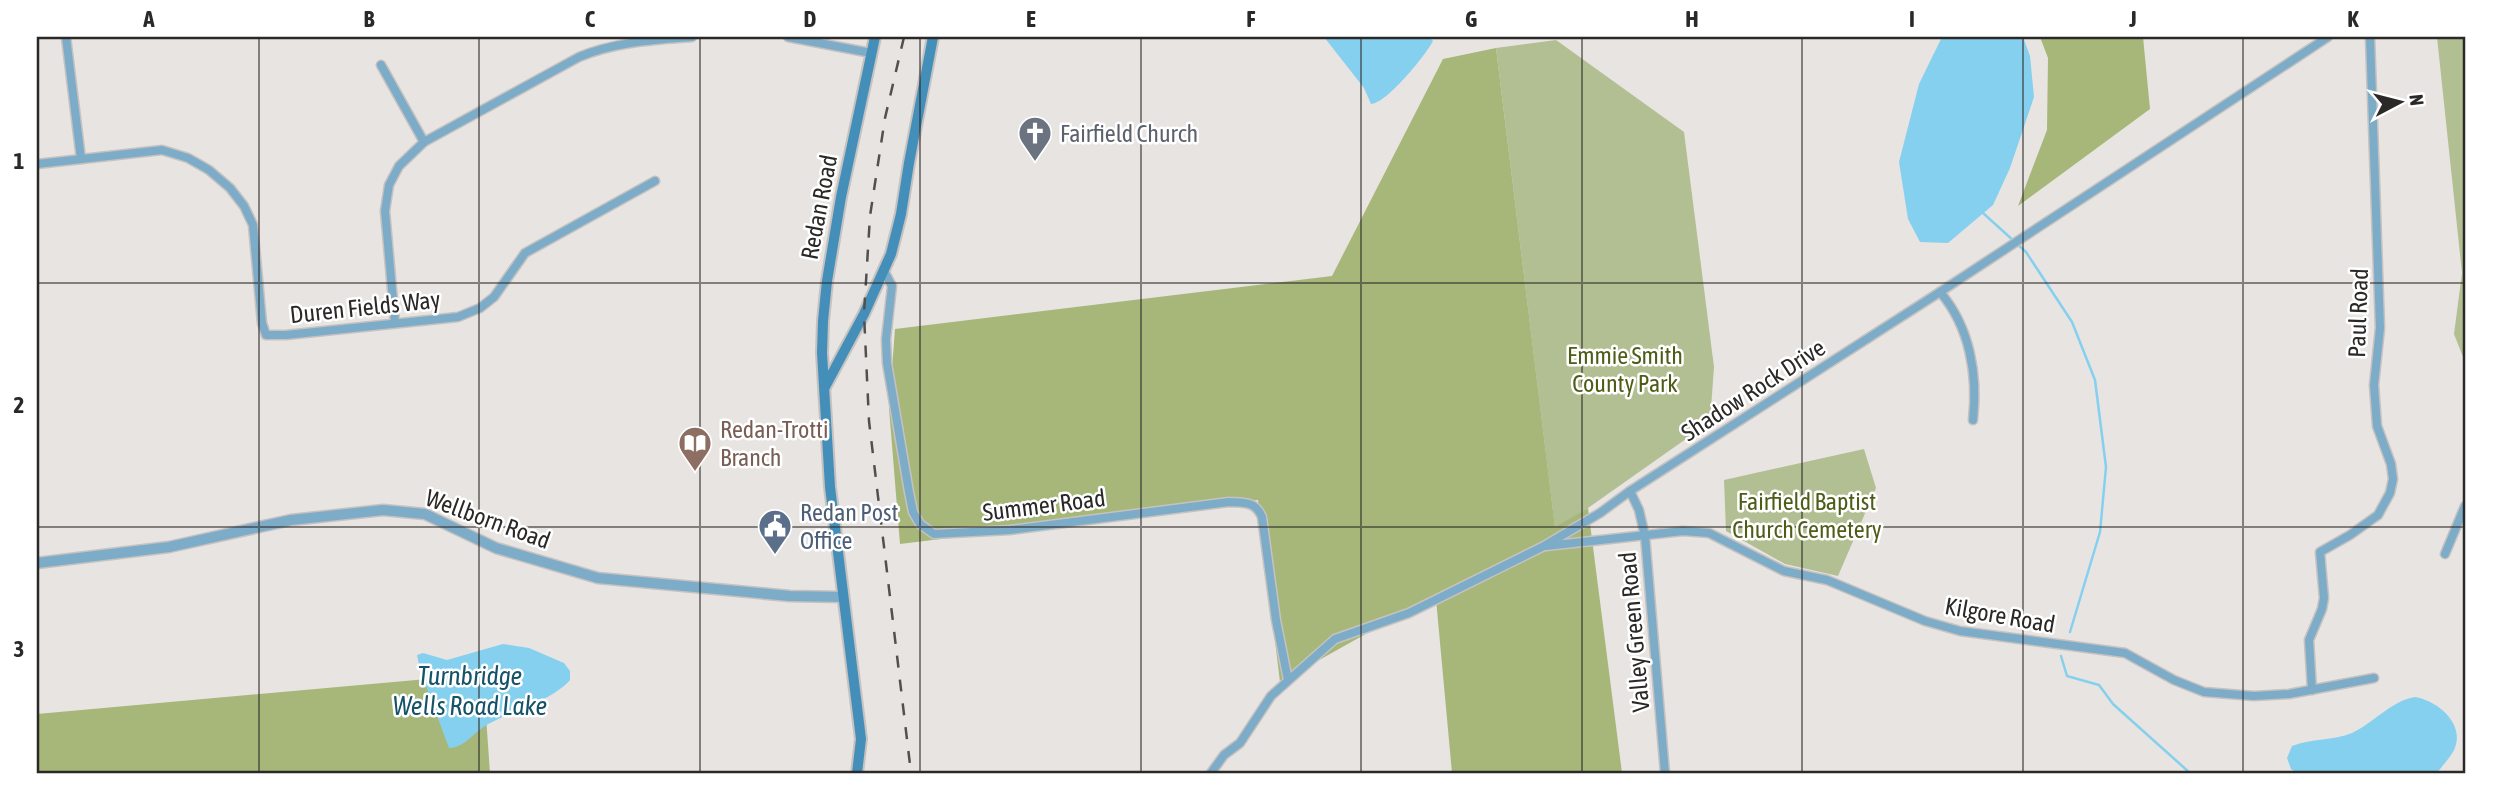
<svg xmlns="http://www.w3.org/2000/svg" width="2502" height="810" font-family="'Asap Condensed',sans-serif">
<rect width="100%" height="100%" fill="#e8e4e1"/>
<g fill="#b2bf93">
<path d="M2437,37h28v325l-11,-28 8,-61z"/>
<path d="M1556,40l128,92 30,235 -4,55 -122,86 -33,20 -59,-480z"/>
<path d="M1864,449l12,39 -38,88 -53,-12 -59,-33 -2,-51z"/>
</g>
<g fill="#a6b779">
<path d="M2040,37h103l7,72 -132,97 29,-76 1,-72z"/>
<path d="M1496,48l59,479 33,-19 34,265h-170l-16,-174 -49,23 -107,60 -22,-182 -358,44 -11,-136 6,-79 437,-53 111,-217z"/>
<path d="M483,674l7,99h-453v-59z"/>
</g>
<g fill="#86d0ef">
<path d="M1324,37h105l4,4c-7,14 -47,63 -62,63l-7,-16z"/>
<path d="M1942,37h81l7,19 4,41 -24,71 -17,37 -45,38 -28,-1 -12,-23 -9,-57 20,-78z"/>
<path d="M503,644l26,4 35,15 6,8v9c-20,23 -63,31 -88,48 -10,7 -19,20 -33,20l-29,-78 -3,-15 6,-2 24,7z"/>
<path d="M2415,697c23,4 51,27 39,53 -4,8 -12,16 -17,23h-140l-6,-4 -4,-11 5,-12c20,-8 41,-5 60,-13 23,-11 39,-32 63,-36z"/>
</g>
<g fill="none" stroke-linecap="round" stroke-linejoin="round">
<g stroke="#86d0ef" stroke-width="2.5">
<path d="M1983,213l43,39 46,70 23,58 11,87 -6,65 -30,100"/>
<path d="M2061,656l6,20 32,9 14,19 77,69"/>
</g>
<defs>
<g id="minor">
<path d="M66,37l15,122"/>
<path d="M788,37l83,16"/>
<path d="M381,65l43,77"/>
<path d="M37,164l125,-14 26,8 21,12 21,18 14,18 9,19 9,98 4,12h20l172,-18 22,-9 14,-11 31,-44 130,-72"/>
<path d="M884,271l8,15 -6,53 1,24 22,129 4,20 7,12 14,10 76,-4 219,-28c16,1 26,-1 33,15l14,103 12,60"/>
<path d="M1940,292c30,35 38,83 33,128"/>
<path d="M395,323l-10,-112 4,-26 10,-19 25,-24 155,-85c36,-15 74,-17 113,-20"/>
<path d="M1630,491l9,19 6,26 20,237"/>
<path d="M1546,546l137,-15 26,2 75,38 43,9 98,41 35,10 165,22 49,27 30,12 50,4 35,-2 85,-16"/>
<path d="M2445,554l20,-48"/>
<path d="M2312,690l-3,-50 13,-31 2,-11 -4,-46 30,-17 28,-20 12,-22 3,-14 -2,-15 -14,-38 -3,-41 6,-57 -10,-291"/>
<path d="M1211,773l13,-18 16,-12 31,-47 64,-57 74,-26 135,-67 56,-33 30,-22 310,-199 388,-255"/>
</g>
<path id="tertiary" d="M37,563l132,-16 122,-27 92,-10 42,4 71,34 102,30 192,18 53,1"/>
<g id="secondary">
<path d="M825,387l39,-73 27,-60 10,-40 8,-51 24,-126"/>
<path d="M857,773l4,-34 -31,-252 -8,-134 1,-32 4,-40 14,-84 34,-160"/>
</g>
</defs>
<use href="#minor" stroke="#c6c2c0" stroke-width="11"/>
<use href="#tertiary" stroke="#c6c2c0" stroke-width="13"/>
<use href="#secondary" stroke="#c6c2c0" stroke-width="14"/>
<use href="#minor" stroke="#7dacc9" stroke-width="8"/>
<use href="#tertiary" stroke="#7dacc9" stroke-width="10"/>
<use href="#secondary" stroke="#438fba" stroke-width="10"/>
<path stroke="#52504f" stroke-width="2.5" stroke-dasharray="12 12" stroke-linecap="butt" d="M904,37l-19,81 -15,98 -6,98 5,107 42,352"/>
</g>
<path fill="none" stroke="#2b2928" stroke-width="2" stroke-opacity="0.55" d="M259,37v736M479,37v736M700,37v736M920,37v736M1141,37v736M1361,37v736M1582,37v736M1802,37v736M2023,37v736M2243,37v736M37,283h2428M37,527h2428"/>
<defs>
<symbol id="church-pin" viewBox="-11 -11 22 30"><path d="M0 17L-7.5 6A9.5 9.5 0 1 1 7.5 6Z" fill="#6b7280" stroke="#fff"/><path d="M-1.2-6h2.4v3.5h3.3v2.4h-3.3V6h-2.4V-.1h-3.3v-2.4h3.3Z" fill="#fff"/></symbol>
<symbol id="library-pin" viewBox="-11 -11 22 30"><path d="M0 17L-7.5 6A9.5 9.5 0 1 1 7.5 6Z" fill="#8d6e63" stroke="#fff"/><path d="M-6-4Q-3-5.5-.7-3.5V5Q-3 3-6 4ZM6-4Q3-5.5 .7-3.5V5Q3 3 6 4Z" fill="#fff"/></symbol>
<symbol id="civic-pin" viewBox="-11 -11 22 30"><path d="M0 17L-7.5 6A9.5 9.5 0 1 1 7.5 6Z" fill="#5c6f8a" stroke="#fff"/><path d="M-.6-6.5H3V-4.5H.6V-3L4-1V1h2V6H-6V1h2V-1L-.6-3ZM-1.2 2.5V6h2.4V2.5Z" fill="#fff"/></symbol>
</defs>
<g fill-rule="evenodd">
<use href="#church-pin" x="1016" y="114" width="38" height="52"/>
<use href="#library-pin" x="676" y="424" width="38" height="52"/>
<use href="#civic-pin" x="756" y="507" width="38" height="52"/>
</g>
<g text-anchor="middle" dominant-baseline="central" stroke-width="5" stroke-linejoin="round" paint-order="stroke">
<g font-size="24" fill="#5b616d" stroke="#fff" text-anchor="start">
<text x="1060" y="133">Fairfield Church</text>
</g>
<g font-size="24" fill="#2b2928" stroke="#fff">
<text transform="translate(819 207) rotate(-79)">Redan Road</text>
<text transform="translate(365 307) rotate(-6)">Duren Fields Way</text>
<text transform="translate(2358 313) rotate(-88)">Paul Road</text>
<text transform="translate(1753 390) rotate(-33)">Shadow Rock Drive</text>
<text transform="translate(1044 505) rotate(-7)">Summer Road</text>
<text transform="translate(488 519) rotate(20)">Wellborn Road</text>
<text transform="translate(2000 615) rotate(10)">Kilgore Road</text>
<text transform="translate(1634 632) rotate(-95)">Valley Green Road</text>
</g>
<g font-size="24" fill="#4e5c18" stroke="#fff">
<text x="1625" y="355">Emmie Smith<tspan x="1625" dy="28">County Park</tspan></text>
<text x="1807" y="501">Fairfield Baptist<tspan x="1807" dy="28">Church Cemetery</tspan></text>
</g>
<g font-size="24" fill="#785e54" stroke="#fff" text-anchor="start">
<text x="720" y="429">Redan-Trotti<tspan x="720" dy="28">Branch</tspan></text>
</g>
<g font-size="24" fill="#4e5e75" stroke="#fff" text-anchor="start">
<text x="800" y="512">Redan Post<tspan x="800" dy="28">Office</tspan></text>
</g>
<g font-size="26" font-style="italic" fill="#165268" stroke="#fff">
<text x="470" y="676">Turnbridge<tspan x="470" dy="30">Wells Road Lake</tspan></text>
</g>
</g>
<rect width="2502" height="810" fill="none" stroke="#ffffff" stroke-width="77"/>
<g transform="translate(2400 102) rotate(83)" stroke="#ffffff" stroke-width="5" paint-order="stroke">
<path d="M0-5L12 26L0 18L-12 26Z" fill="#2b2928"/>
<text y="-10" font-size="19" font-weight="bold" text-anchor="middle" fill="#2b2928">N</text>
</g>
<rect x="38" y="38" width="2426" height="734" fill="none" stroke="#2b2928" stroke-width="2.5"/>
<g font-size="23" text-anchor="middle" font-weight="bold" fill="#2b2928">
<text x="149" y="27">A</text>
<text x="369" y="27">B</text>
<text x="590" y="27">C</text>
<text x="810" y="27">D</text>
<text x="1031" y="27">E</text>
<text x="1251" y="27">F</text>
<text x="1471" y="27">G</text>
<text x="1692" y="27">H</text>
<text x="1912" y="27">I</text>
<text x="2133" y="27">J</text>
<text x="2353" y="27">K</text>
<text x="19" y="169">1</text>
<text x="19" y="413">2</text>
<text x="19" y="657">3</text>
</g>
</svg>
